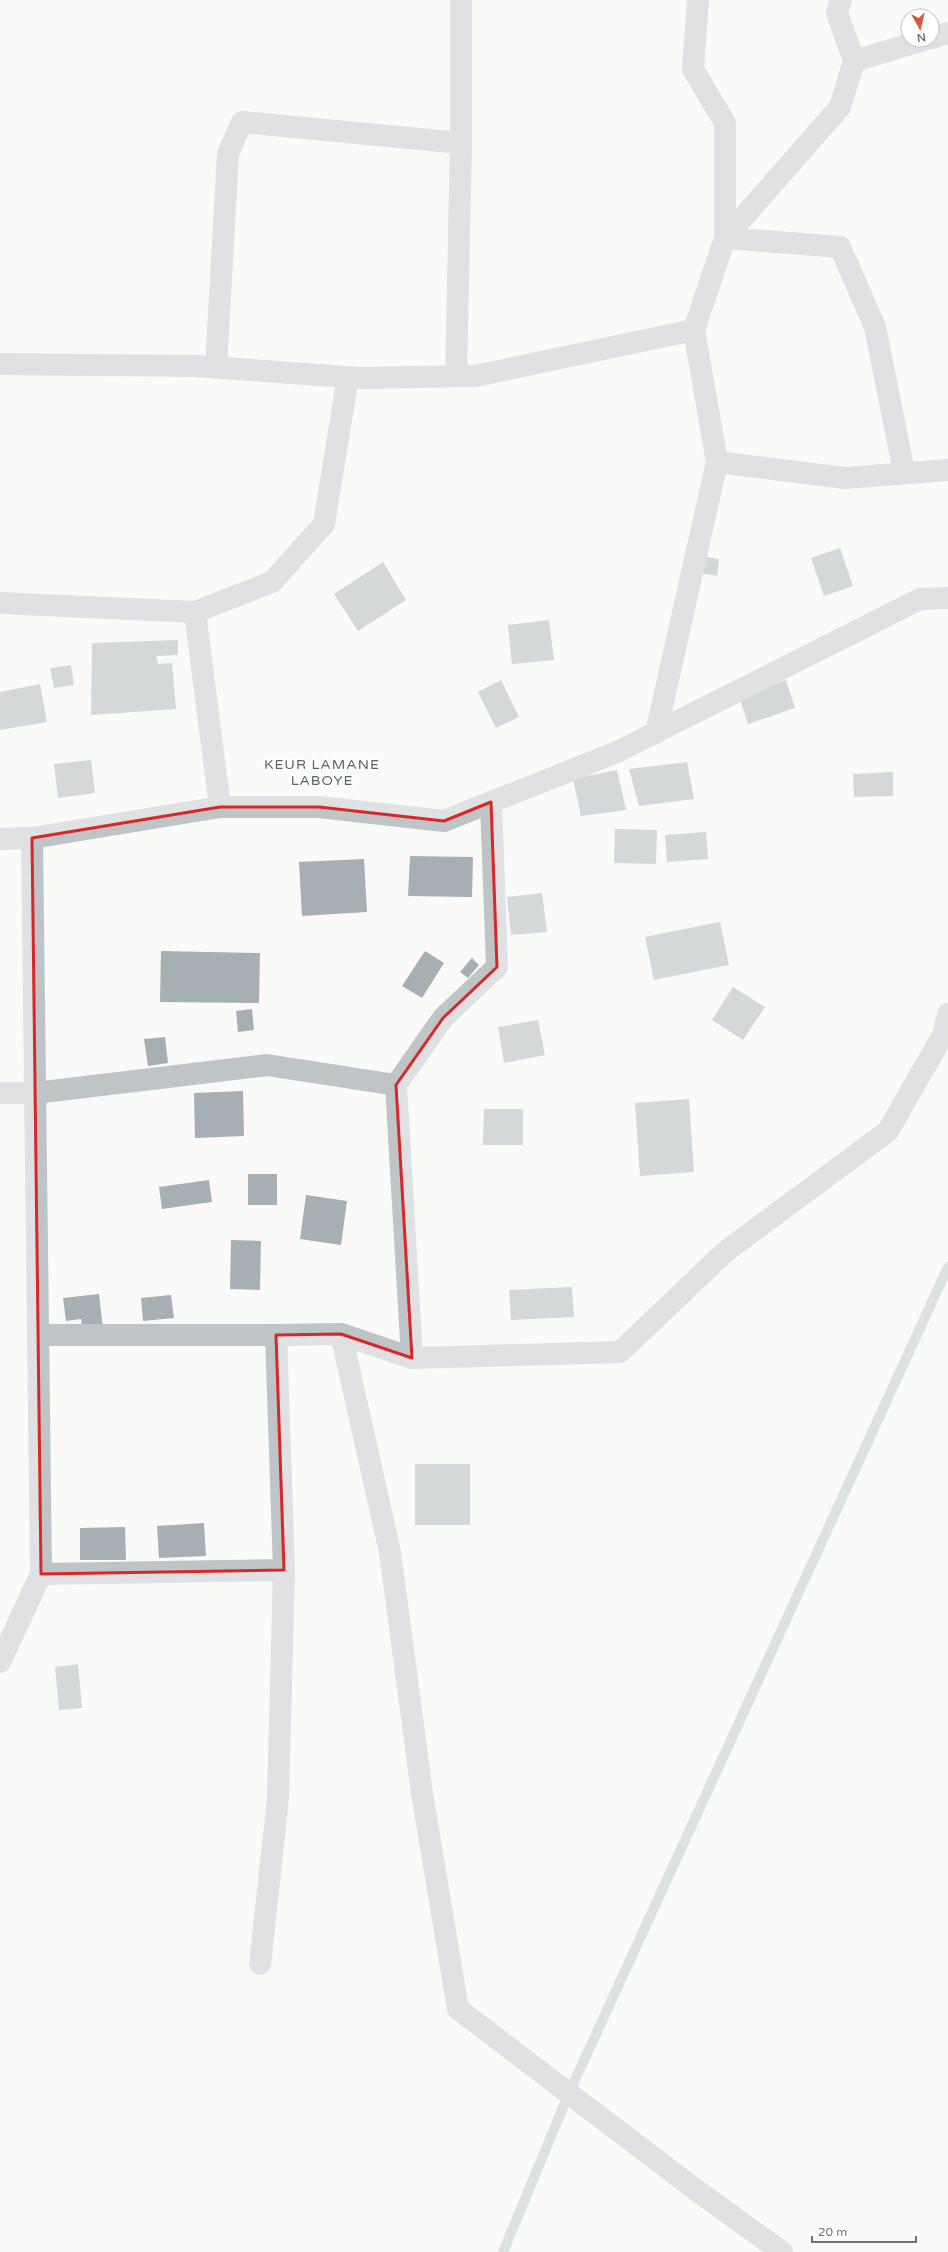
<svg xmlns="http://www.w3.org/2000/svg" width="948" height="2252" font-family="'Varela Round',sans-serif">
<rect width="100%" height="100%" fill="#fafaf8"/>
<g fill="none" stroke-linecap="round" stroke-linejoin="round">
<path stroke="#b8c4c7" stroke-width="10" d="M503,2252l66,-159 379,-826"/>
</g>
<g fill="#a6afb4">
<path d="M840,548l13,38 -29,10 -13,-38z"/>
<path d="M702,556l17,3 -2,17 -17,-3z"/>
<path d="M383,562l23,38 -48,31 -24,-37z"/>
<path d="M549,620l5,40 -42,4 -4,-39z"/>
<path d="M178,640v15l-22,1 2,8 14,-1 4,46 -85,6 1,-72z"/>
<path d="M71,665l3,20 -20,3 -4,-20z"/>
<path d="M501,680l18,37 -23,11 -18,-36z"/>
<path d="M786,680l9,28 -47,16 -9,-28z"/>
<path d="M40,684l7,38 -47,8v-38z"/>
<path d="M91,760l4,33 -37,5 -4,-34z"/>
<path d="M687,762l7,37 -55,7 -10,-37z"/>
<path d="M617,770l9,40 -45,6 -8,-37z"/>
<path d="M893,772v24l-39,1 -1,-23z"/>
<path d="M615,829l42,1 -1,34 -42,-1z"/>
<path d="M706,832l2,27 -41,3 -2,-27z"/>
<path d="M410,856l63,1 -1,40 -64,-1z"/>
<path d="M364,859l3,53 -65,4 -3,-54z"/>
<path d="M542,893l5,39 -36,3 -4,-38z"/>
<path d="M720,922l9,43 -75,15 -9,-43z"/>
<path d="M161,951l99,2 -1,50 -99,-1z"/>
<path d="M425,951l19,12 -22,35 -20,-12z"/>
<path d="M472,958l7,7 -11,13 -8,-6z"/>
<path d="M733,987l32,20 -22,33 -31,-20z"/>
<path d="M252,1009l2,21 -16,2 -2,-21z"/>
<path d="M538,1020l7,35 -41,8 -6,-36z"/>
<path d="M165,1037l3,26 -20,3 -4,-27z"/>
<path d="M243,1091l1,45 -49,2 -1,-45z"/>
<path d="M689,1099l5,73 -54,4 -5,-73z"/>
<path d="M484,1109h39v36h-40z"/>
<rect x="248" y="1174" width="29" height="31"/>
<path d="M209,1180l3,22 -50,7 -3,-22z"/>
<path d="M306,1195l41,6 -6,44 -41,-6z"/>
<path d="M231,1240l30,1 -1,49 -30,-1z"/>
<path d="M572,1287l2,30 -63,3 -2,-30z"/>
<path d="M99,1294l4,35 -20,3 -2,-13 -15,2 -3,-23z"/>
<path d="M171,1295l3,23 -31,3 -2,-23z"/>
<rect x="415" y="1464" width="55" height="61"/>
<path d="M204,1523l2,33 -47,2 -2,-32z"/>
<path d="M125,1527l1,33h-46v-32z"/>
<path d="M78,1664l4,44 -23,2 -4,-43z"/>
</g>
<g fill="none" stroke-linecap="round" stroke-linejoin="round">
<g stroke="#bfc4c7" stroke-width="22">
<path d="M698,0l-5,69 32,54v115l115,-131 14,-46 70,-21"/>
<path d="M841,0l-4,13 17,48"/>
<path d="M932,38l16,-5"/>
<path d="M0,364l196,2 164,12 115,-2 219,-46"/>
<path d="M216,367l12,-213 14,-32 219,21"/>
<path d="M456,376l5,-233v-143"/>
<path d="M717,462l-23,-132 31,-92 115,9 35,80 29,145"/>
<path d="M0,603l195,9 77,-30 52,-58 24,-147"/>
<path d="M195,612l25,195h99l125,14 173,-69 303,-153 28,-1"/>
<path d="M656,733l61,-271 128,16 103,-8"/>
<path d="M0,839l32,-1"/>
<path d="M0,1093h35l232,-28 129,20 47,-67 54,-51 -6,-165"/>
<path d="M341,1334l49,218 32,241 36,216 238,181 86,62"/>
<path d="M38,1335h238l8,235 -243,4 -9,-736 188,-31"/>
<path d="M276,1335l65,-1 71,24 -16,-273"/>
<path d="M412,1358l208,-6 105,-100 163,-121 55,-96 5,-21"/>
<path d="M0,1662l41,-88"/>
<path d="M260,1964l18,-166 6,-228"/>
</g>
</g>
<path d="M0 0H948V2252H0ZM491,802l6,165 -54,51 -47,67 16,273 -71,-24 -65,1 8,235 -243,4 -9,-736 188,-31h99l125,14z" fill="#fafaf8" fill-opacity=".55" fill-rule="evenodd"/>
<path fill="none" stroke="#d62828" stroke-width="3" stroke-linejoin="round" d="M491,802l6,165 -54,51 -47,67 16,273 -71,-24 -65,1 8,235 -243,4 -9,-736 188,-31h99l125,14z"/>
<g text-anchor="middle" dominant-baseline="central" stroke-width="4" stroke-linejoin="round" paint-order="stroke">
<g font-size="14" letter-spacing="1" fill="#58646c" stroke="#fff">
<text x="322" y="764">KEUR LAMANE<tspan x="322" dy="16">LABOYE</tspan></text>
</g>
</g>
<g transform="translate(920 28) rotate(172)"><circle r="19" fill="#ffffff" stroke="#c2c8cc"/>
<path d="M0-3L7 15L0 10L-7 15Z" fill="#d75b3b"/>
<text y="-6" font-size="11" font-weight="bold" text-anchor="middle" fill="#667680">N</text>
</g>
<path d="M812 2236v6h104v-6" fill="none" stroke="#667680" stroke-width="2"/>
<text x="818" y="2236" font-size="12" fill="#667680" stroke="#ffffff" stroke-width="3" paint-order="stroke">20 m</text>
</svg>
